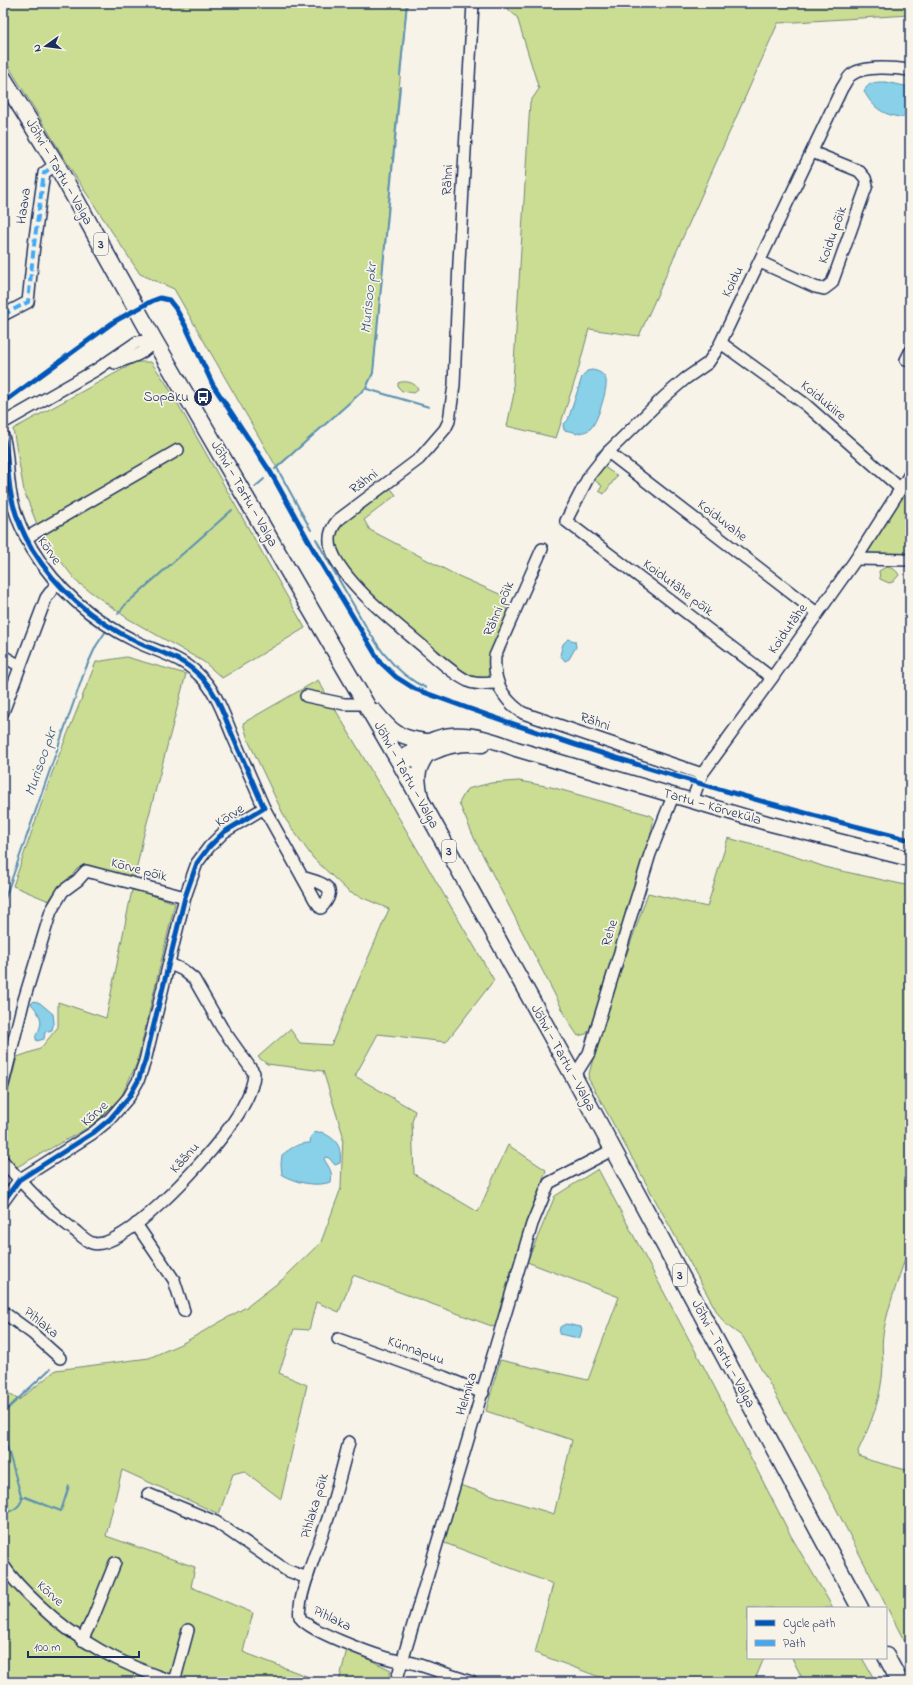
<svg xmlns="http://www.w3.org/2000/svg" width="913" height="1685" font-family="'Indie Flower',sans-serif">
<rect width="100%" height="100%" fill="#f7f3e8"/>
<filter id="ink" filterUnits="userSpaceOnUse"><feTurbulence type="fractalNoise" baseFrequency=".025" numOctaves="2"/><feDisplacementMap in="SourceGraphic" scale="8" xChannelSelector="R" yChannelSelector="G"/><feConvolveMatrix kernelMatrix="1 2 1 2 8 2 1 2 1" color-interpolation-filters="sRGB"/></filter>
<g filter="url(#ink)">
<g fill="#cadd92" stroke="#728678">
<path d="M3,3h404l-34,370 -7,15 -89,80 -103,-179 -34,-15 -63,-95 -74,-122z"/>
<path d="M501,3h409v12l-132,8 -139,313 -50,-7 -12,45 -21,64 -49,-12 7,-33 -1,-13 17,-278 9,-13 -22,-72z"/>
<path d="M136,362h15l15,21 139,245 -83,50 -18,-16 -77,-44 -50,-36 -35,-45 -18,-46 -11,-62z"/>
<path d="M401,382c7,-1 15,1 17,8l-4,3 -12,-2 -4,-4v-4z"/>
<path d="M603,466l14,10 -13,18 -5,-3 3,-5 -9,-7z"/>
<path d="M910,474v86l-54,-1z"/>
<path d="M389,486l7,9 -32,25 6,10 84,44 50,22 1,3 -2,7 11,7 -19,43 2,27 -18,1 -84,-61 -63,-72 2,-19 8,-8z"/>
<path d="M886,567c6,1 10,2 13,8l-6,7 -4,1 -9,-4 -1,-8z"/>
<path d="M126,657l60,17 -43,164 -9,43 -52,-15c-9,4 -7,8 -13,14 -9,9 -13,8 -20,21l-36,-15 39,-113 44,-111z"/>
<path d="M318,680l176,300 -48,62 -68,-8 -23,42 60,35 -3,11 2,52 64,38 30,-67 38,25 -49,158 -144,-53 -14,37 -23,-10 -7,28 -15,-1 -15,44 28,12 -26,114 -37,-28 -11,3 -14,40 -97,-44 -16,66 89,31 -4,20 62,26 -10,39 79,30h-319v-292l16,10 37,-30 93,-12 34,-15 65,-37 35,-27 38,-37 20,-54 2,-53 -20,-64 -56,-7 -9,-7 32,-28 10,14 31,2 58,-136 -40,-17 -36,-34 -27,-38 -38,-80 -5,-17z"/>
<path d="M519,781l32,6 99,28 4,3 -4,20 -60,191 -4,5 -8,2 -8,-12 -95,-184 -16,-37 8,-14 24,-6z"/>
<path d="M728,838l65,18 35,12 82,18v358c-9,28 -20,56 -26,85 -3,14 -1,24 -1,37 -1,30 -12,58 -25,85l1,5 13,5 38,10v181l-115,-223 -52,-92 -18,-13 -8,-12 -129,-234 23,-88 16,-37 21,-60 59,14z"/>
<path d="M132,890l9,1 34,12 -38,160 -16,34 -28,28 -78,43 -12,-14v-42l14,-55 23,-8 18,-22v-25l48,16z"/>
<path d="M598,1169l116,217 77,150 42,72h-85v50h16l-10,24h-141l-78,-29 18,-69 -111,-42 17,-57 95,29 18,-74 -86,-29 14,-51 88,20 31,-83 -92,-35 28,-66z"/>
<path d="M347,1649l44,21 -4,12h-48z"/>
<path d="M792,1658h70l14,24h-72z"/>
</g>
<g fill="#88d1e9" stroke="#5c90b1">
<path d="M885,82l25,5v31c-22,-1 -36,-7 -46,-27 5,-9 11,-9 21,-9z"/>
<path d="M592,370c6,1 12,3 14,10 2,8 -9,44 -16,49 -5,4 -10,3 -14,5l-2,-2 -10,-2 -1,-5 5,-5 14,-43 5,-6z"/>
<path d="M568,639l7,2 1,6 -7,12 -4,2 -5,-6 3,-11z"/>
<path d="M34,1001l6,2 13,11 1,8 -2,8 -7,2 -1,7 -7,2c-4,-6 2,-8 3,-14 3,-8 -3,-17 -9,-23z"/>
<path d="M321,1132c15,7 21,13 19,31l-5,2 -6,-7 -4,-1 -1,2c5,9 9,12 7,23 -16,5 -34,1 -49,-7l-1,-11 1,-9c9,-7 16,-12 28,-12l1,-7 3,-3z"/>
<path d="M566,1324l15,3 1,2 -2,8 -1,1 -20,-4 1,-7z"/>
</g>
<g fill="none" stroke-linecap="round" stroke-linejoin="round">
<g stroke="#5c90b1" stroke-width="2">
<path d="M400,75l7,-72"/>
<path d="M367,389l62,18"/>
<path d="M596,455l11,-10"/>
<path d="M277,468l34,62"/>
<path d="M275,469l91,-81 7,-15 27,-286"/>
<path d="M255,487l9,-8"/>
<path d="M316,539c12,22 24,43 37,65 19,33 36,67 73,84"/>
<path d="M118,614l8,-10 106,-94"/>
<path d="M3,904l82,-234 11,-24 10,-15"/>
<path d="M3,1413l47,-44"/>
<path d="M3,1432l19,67c-2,9 -11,12 -19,15"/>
<path d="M22,1497h3l36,14 8,-25"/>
</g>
<defs>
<g id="minor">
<path d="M473,3l-14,259 -5,123 -5,36 -4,8 -26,30 -81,61c-8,9 -10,20 -6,31 12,33 67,75 94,98 13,11 28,26 44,33 9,3 18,1 27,1"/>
<path d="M760,262l55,25 9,2 8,-6 35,-98 -2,-7 -6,-7 -47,-19"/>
<path d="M3,315l25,-13 6,-57 10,-72 12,-9"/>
<path d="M721,343l84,61 96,85"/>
<path d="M906,360l4,-8"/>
<path d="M115,363c17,-6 29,-8 39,-23"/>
<path d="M3,423l93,-53 41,-28 17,-2"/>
<path d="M3,436c5,15 4,30 6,45 2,24 11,47 23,68 25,41 62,72 105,93 21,10 44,15 61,32 19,17 26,42 36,65 10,23 20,46 30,69l-40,24 -15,15 -12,16 -12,34 -40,164 -7,20 -9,16 -19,22 -17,14 -74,47 -16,22"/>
<path d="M608,452l209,161"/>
<path d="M26,538l152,-88"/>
<path d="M542,549l-47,107c-2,25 8,44 28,57l179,61"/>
<path d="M856,559l54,1"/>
<path d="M3,656l17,10"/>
<path d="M772,678l-206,-157 23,-45 19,-24 56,-55 21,-18 23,-16 10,-15 124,-260c3,-4 5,-10 9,-13 12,-10 45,-7 59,-5"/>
<path d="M306,696l38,8h23"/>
<path d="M3,712l43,-114 11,-15"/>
<path d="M692,801l10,-27 70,-96 84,-119 54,-85"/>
<path d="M264,808l51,92 6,8c20,-22 0,-25 -19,-31"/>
<path d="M574,1077l15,-24 61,-199 23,-58"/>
<path d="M3,1084l20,-81 28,-92 12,-20 15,-11 8,-9 99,26"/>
<path d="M3,1161c22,26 44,49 71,69 5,4 12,11 18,13 30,10 112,-82 130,-106 12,-15 32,-44 32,-64l-32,-45 -28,-49 -11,-9 -13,-6"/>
<path d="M136,1224l38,56 10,31"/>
<path d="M3,1312l29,21 28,25"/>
<path d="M338,1339l106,38 39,16"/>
<path d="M349,1442c-6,23 -12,47 -19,70 -6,21 -35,88 -30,105 3,12 75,38 90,42 8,2 18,2 26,5 19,6 37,12 55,18"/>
<path d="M148,1494l68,28 70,48 21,8"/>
<path d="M3,1565c10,15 22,27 35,39 41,39 82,60 136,78"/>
<path d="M82,1640l11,-22 22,-55"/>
<path d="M174,1682l14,-52"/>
<path d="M396,1682l136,-458 17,-41 63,-33"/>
</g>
<g id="major">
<path d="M375,711c17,21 24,27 51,30"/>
<path d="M399,761c39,-35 71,-31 117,-12l251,74 143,36"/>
<path d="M399,761c18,-1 29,-7 45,-13 12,-4 26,-5 38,-3"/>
<path d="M421,797c-4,-18 -5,-26 6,-42"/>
</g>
<g id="highway">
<path d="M3,78l53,86 98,176 245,421 175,316 286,531"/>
<path d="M886,1656l14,26"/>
</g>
</defs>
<use href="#minor" stroke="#1b2f5e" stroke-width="14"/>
<use href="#major" stroke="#1b2f5e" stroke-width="17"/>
<use href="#highway" stroke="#1b2f5e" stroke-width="19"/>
<use href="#minor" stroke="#f7f3e8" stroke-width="11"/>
<use href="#major" stroke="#f7f3e8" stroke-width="14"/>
<use href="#highway" stroke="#f7f3e8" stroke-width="16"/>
<path stroke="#3fa9f5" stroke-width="4" stroke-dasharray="8 4" stroke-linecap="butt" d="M3,315l25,-13 6,-57 10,-72 12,-9"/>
<defs>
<g id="cycleway">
<path d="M3,403l112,-82 37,-20 8,-3 9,2 7,9 9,16 28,60 58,88 51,92 58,97 16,15 19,12c162,60 327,110 495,151"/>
<path d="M3,436c5,15 4,30 6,45 2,24 11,47 23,68 25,41 62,72 105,93 21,10 44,15 61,32 19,17 26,42 36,65 10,23 20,46 30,69l-40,24 -15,15 -12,16 -12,34 -40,164 -7,20 -9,16 -19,22 -17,14 -74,47 -16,22"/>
</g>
</defs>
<use href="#cycleway" stroke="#f7f3e8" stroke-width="8"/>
<use href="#cycleway" stroke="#0057b8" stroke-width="5"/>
</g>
</g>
<defs>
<symbol id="bus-disc" viewBox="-11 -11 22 22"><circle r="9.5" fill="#1b2f5e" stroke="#f7f3e8"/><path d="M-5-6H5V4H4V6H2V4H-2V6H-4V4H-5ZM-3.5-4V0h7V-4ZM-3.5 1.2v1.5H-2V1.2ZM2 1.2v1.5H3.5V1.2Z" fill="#fff"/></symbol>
</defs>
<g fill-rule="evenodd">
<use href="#bus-disc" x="192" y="386" width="22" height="22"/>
</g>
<g text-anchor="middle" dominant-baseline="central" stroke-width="3.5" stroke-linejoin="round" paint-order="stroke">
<g fill="#f7f3e8" stroke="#5d6a87" stroke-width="1">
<rect x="94" y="233" width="14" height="22" rx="3"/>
<rect x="442" y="840" width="14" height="22" rx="3"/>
<rect x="673" y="1264" width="14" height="22" rx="3"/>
</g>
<g font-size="13" font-weight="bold" fill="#1b2f5e">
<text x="101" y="244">3</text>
<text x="449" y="851">3</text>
<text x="680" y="1275">3</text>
</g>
<g font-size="14" fill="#1b2f5e" stroke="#f7f3e8">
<text transform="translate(59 172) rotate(60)">Jõhvi — Tartu — Valga</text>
<text transform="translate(448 180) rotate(-87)">Rähni</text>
<text transform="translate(24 206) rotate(-82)">Haava</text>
<text transform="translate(833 235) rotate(-70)">Koidu põik</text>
<text transform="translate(733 282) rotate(-64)">Koidu</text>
<text transform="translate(823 401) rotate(40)">Koidukiire</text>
<text transform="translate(364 482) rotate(-37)">Rähni</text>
<text transform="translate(244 494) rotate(60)">Jõhvi — Tartu — Valga</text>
<text transform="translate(722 521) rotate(38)">Koiduvahe</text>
<text transform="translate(49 551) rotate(55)">Kõrve</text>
<text transform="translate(678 588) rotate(37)">Koidutähe põik</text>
<text transform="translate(499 609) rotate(-67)">Rähni põik</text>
<text transform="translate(788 629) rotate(-55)">Koidutähe</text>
<text transform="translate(595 722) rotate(19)">Rähni</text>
<text transform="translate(406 775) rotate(61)">Jõhvi — Tartu — Valga</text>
<text transform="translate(712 807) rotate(16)">Tartu — Kõrveküla</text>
<text transform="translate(230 816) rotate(-33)">Kõrve</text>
<text transform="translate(139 870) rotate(15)">Kõrve põik</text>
<text transform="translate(610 933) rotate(-73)">Rehe</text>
<text transform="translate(563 1058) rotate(61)">Jõhvi — Tartu — Valga</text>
<text transform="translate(95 1114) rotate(-42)">Kõrve</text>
<text transform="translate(185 1158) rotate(-48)">Käänu</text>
<text transform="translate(41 1323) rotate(39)">Pihlaka</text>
<text transform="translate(416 1351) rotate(20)">Künnapuu</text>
<text transform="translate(723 1354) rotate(62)">Jõhvi — Tartu — Valga</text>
<text transform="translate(467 1394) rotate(-73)">Helmika</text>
<text transform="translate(315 1506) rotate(-73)">Pihlaka põik</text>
<text transform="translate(50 1594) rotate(42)">Kõrve</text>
<text transform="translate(332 1619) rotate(26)">Pihlaka</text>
</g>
<g font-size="14" fill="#1b2f5e" stroke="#f7f3e8" text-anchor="end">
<text x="189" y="397">Sopaku</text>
</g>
<g font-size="15" font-style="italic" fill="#365881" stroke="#f7f3e8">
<text transform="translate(369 298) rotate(-85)">Murisoo pkr</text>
<text transform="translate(41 762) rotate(-71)">Murisoo pkr</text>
</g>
</g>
<rect width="913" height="1685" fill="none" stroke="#f7f3e8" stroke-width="16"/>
<rect x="8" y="8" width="897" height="1669" fill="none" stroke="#1b2f5e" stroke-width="1.5" filter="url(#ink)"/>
<rect x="747" y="1607" width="140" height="52" fill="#f7f3e8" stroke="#9fa5b1"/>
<rect x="755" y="1620" width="20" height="6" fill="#0057b8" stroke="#9fa5b1"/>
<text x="783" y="1627" font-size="12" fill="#1b2f5e">Cycle path</text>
<rect x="755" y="1640" width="20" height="6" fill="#3fa9f5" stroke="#9fa5b1"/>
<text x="783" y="1647" font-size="12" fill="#1b2f5e">Path</text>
<g transform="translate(46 46) rotate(256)" stroke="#f7f3e8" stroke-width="3" paint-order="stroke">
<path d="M0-3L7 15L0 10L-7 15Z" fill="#1b2f5e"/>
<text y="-6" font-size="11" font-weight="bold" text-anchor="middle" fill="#1b2f5e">N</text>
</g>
<path d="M28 1651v6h111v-6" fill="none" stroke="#1b2f5e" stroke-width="2"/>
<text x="34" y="1651" font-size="12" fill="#1b2f5e" stroke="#f7f3e8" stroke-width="3" paint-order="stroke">100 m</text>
</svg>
